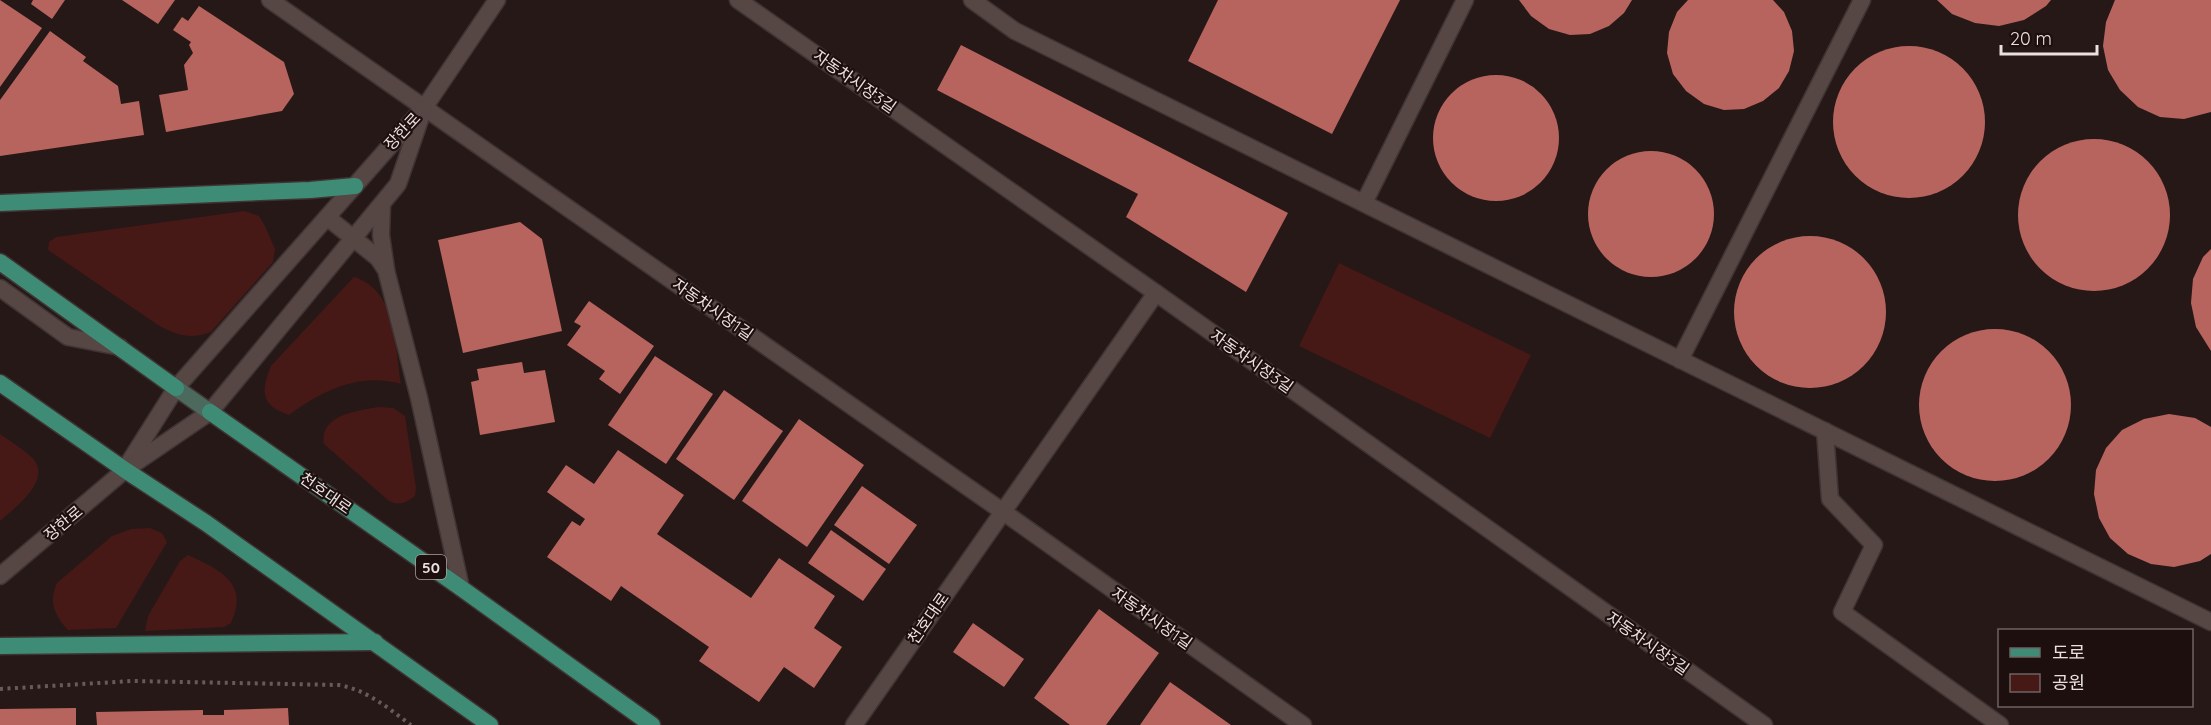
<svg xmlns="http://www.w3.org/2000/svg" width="2211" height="725" font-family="Quicksand,'Noto Sans KR',sans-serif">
<rect width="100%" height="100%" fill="#261817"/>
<g fill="#461816">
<path d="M244,211l15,5 6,10 10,23 -2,13 -62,70c-19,8 -36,3 -53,-7l-110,-75 1,-8 7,-5z"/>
<path d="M1339,263l192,92 -41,83 -191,-92z"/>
<path d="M354,277c43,13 41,69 47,107 -42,-12 -79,7 -112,31 -29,-10 -28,-24 -18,-49z"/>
<path d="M378,407l15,1 12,8 11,72 -1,8c-9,7 -16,10 -26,5l-65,-57c-5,-30 35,-33 54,-37z"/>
<path d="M0,434c11,8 25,16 34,26 17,22 -20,48 -34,61z"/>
<path d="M150,528l12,5 5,9 -51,86 -48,2c-13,-14 -20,-28 -11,-47l55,-47 19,-7z"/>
<path d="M188,555c32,15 62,28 43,68l-7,4 -79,4 3,-15 32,-55z"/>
</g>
<g fill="#b8645e">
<path d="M0,0l42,28 -42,59z"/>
<path d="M33,0h32l-13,19 -21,-15z"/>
<path d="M122,0h53l-17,24z"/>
<path d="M1218,0h182l-68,134 -144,-73z"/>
<path d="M1519,0h113l-8,13 -15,13 -19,8 -20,1 -21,-6 -18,-13z"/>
<path d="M1688,0h85l11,12 8,19 2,20 -5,20 -10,17 -16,13 -19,8 -20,1 -20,-6 -18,-13 -13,-17 -6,-21 2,-21 8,-20z"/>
<path d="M1937,0h114l-5,6 -22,14 -25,6 -24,-3 -23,-9z"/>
<path d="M2115,0h96v112l-27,7 -24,-2 -22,-10 -18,-17 -12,-20 -5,-24 3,-24z"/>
<path d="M199,6l85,56 10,32 -12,17 -116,21 -7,-37 29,-5 -4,-25 9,-12 -4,-8 2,-3 -18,-12 9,-13 6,4z"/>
<path d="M50,31l36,26 -3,4 35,25 3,18 18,-3 5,34 -144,21v-56z"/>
<path d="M961,45l327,168 -42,79 -120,-75 12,-23 -201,-104z"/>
<circle cx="1909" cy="122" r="76"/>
<circle cx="1496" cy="138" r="63"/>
<circle cx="2094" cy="215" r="76"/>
<circle cx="1651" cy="214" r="63"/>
<path d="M520,222l22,17 20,92 -99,22 -25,-113z"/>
<circle cx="1810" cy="312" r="76"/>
<path d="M2211,249v102l-15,-24 -5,-24 2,-24 10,-22z"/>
<path d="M589,301l65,45 -34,48 -21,-15 6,-8 -38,-26 14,-19 -7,-4z"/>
<circle cx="1995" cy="405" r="76"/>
<path d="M655,356l58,38 -47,70 -58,-39z"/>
<path d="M522,362l2,11 21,-3 10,52 -75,13 -9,-53 8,-2 -2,-11z"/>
<path d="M724,390l59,41 -49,69 -58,-41z"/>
<path d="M2169,414l26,4 16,9v127l-11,7 -26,6 -23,-3 -23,-10 -18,-16 -11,-20 -5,-24 2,-24 10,-22 16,-18 22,-11z"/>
<path d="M799,419l65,46 -57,82 -65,-46z"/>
<path d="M618,450l66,45 -27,39 94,64 28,-40 56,38 -21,32 28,19 -28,41 -30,-21 -25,35 -60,-41 10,-14 -88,-61 -10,15 -64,-44 25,-36 8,5 5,-7 -38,-27 19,-27 28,19z"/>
<path d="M862,486l55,39 -28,39 -55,-39z"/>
<path d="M831,530l55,39 -23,32 -55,-38z"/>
<path d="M1099,609l60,44 -53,72h-36l-36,-27z"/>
<path d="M973,623l51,36 -20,28 -51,-35z"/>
<path d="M1170,682l61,43h-91z"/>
<path d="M76,708v17h-76v-16z"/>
<path d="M288,708l1,17h-192l-1,-13 107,-2v5h21v-5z"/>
</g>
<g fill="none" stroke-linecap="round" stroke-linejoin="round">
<defs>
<g id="service">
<path d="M972,0l43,31 1196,591"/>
<path d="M1364,203l101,-203"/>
<path d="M0,288l68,49 52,10"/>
<path d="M1680,360l182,-360"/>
<path d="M1825,431l5,68 44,46 -32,67 158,113"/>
</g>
<g id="minor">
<path d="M270,0l732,511 301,214"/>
<path d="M738,0l418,293 608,432"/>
<path d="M424,108l73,-108"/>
<path d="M854,725l302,-432"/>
</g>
<g id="tertiary">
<path d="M382,204l-1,31 5,34"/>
<path d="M328,218l50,40 8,12 33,128 42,190"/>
<path d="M128,464l48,-76 243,-275"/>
<path d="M0,576l125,-106 85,-58 188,-228 26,-76"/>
</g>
<path id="secondary" d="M176,388l34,24"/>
<g id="primary">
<path d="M0,203l310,-13 45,-4"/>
<path d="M0,262l176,126"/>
<path d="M0,383l125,87 81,53 284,202"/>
<path d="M210,412l251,176 191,137"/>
<path d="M0,646l375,-4"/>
</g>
</defs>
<use href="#service" stroke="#3e3433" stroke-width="19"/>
<use href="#minor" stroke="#3e3433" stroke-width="19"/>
<use href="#tertiary" stroke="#3e3433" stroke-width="19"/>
<use href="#secondary" stroke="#3e3433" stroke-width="19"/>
<use href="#primary" stroke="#3e3433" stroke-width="19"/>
<path stroke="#675b5a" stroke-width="4" stroke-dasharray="3 4.5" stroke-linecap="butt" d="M0,689l132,-8 207,4c28,5 49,23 72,40"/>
<use href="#service" stroke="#564644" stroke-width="16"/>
<use href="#minor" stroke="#564644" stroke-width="16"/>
<use href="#tertiary" stroke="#564644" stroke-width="16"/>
<use href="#secondary" stroke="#4b695d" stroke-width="16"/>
<use href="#primary" stroke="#3f8c76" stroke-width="16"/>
</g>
<g text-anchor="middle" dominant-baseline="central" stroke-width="4.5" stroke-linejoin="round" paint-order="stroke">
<rect fill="#1c0f0e" stroke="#aca1a0" stroke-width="1.5" x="416" y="555" width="30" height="24" rx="4.5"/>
<g font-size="15" font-weight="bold" fill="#eae0df">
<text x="431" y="567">50</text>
</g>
<g font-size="16" fill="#eae0df" stroke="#1c0f0e">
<text transform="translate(855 81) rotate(35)">자동차시장3길</text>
<text transform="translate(402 131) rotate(-47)">장한로</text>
<text transform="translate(713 309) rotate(35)">자동차시장1길</text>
<text transform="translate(1252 361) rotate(35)">자동차시장3길</text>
<text transform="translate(326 493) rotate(35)">천호대로</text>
<text transform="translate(63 523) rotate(-40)">장한로</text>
<text transform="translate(928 618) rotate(-55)">천호대로</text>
<text transform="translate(1152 618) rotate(35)">자동차시장1길</text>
<text transform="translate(1648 643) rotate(35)">자동차시장3길</text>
</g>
</g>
<rect x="1998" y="629" width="195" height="78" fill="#1c0f0e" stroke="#6e6362" stroke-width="1.5"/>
<rect x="2010" y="648" width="30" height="9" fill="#3f8c76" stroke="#6e6362" stroke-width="1.5"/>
<text x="2052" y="659" font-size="18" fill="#eae0df">도로</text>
<rect x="2010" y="674" width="30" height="18" fill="#461816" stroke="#6e6362" stroke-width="1.5"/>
<text x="2052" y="689" font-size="18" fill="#eae0df">공원</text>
<path d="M2001 45v9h96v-9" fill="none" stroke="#eae0df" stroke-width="3"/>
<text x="2010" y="45" font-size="18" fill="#eae0df" stroke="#1c0f0e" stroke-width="4.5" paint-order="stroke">20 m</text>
</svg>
